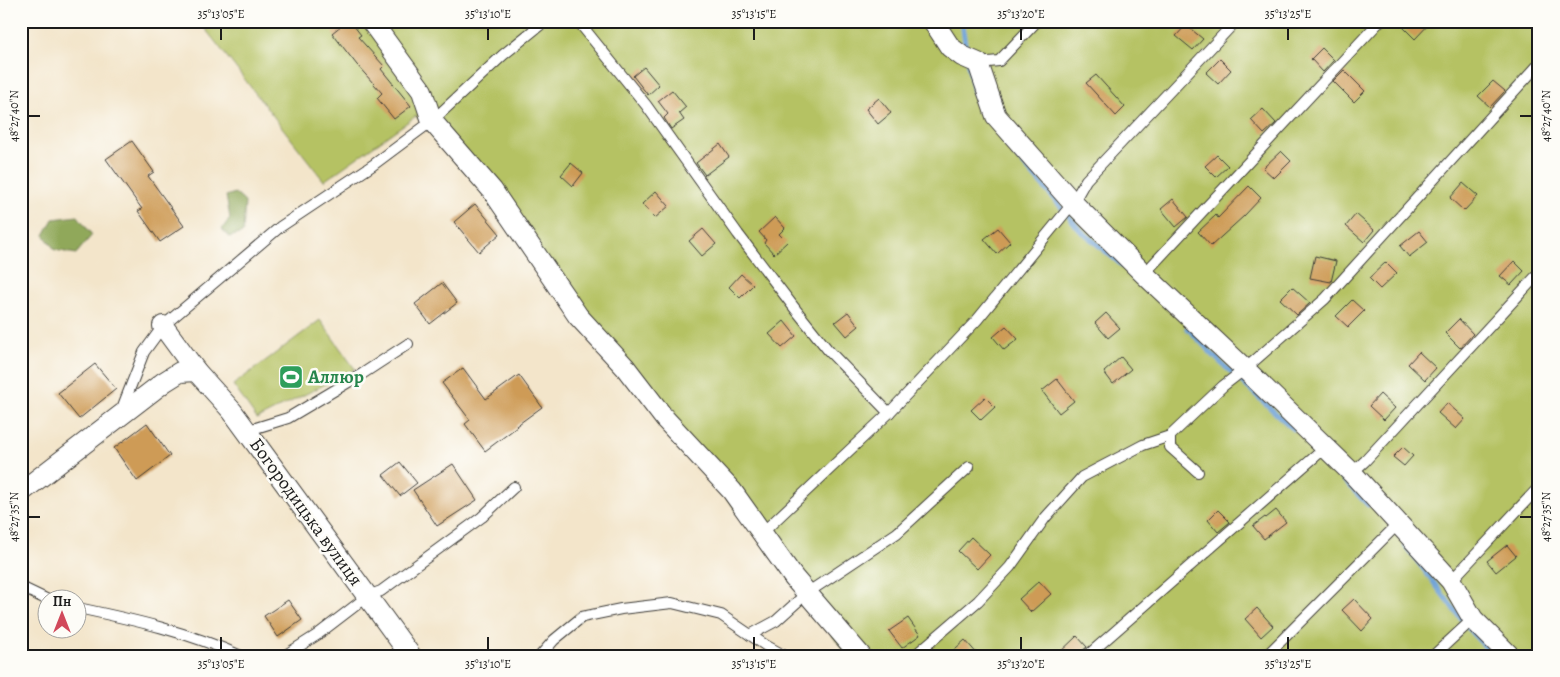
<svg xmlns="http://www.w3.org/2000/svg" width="1560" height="677" font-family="Alegreya,serif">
<rect width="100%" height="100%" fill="#fdfcf7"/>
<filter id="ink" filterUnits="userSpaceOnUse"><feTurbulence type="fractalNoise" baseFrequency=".02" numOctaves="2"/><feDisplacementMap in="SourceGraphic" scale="10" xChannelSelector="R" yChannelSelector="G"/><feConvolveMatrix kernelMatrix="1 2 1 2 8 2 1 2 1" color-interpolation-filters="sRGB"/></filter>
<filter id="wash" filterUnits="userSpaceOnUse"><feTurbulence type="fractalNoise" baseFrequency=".0096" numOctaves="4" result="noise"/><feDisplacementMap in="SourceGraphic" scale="20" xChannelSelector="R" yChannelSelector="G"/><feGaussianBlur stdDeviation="1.12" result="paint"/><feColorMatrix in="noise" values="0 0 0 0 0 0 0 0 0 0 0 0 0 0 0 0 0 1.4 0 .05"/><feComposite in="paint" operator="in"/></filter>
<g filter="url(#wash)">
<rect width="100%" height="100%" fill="#f3e5ca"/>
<g fill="#b5c264" stroke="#686f40">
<path d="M199,21h1340v635h-691l-319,-416 -113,-124 -92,65z"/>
<path d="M320,320l35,49 -98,50 -24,-34z"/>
</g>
<g fill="#90a85a" stroke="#56623b">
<path d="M235,193l10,9 -2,31 -14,4 -7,-8 8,-11 -4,-22z"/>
<path d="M78,216l14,19 -16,19 -21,-4 -11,-15 9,-16z"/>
</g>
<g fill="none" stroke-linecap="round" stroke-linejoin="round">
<g stroke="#699fd6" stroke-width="5">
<path d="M962,21l4,30"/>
<path d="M968,64l6,27 11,21"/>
<path d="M1003,138l9,13 52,59"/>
<path d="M1068,215l11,14 44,37"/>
<path d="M1187,328l33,34 73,67"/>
<path d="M1329,465l39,40"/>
<path d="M1405,545l67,88 22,23"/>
</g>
</g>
<g id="blocks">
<g fill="#ce9b57">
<path d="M347,21h3l11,14 -3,2 26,29 -3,3 30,37 -17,13 -17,-21 5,-5 -25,-28 -25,-32z"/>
<path d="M1397,21h35l-17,18z"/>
<path d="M1186,25l17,14 -10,11 -17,-14z"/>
<path d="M1322,48l12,12 -11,12 -12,-13z"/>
<path d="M1220,59l11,11 -13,14 -12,-11z"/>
<path d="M644,67l15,18 -11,10 -15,-19z"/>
<path d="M1344,70l21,21 -11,11 -21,-21z"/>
<path d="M1096,75l29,32 -9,9 -30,-33z"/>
<path d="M1493,81l12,10 -15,16 -12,-11z"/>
<path d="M672,90l14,17 -7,6 5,7 -13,9 -7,-11 4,-4 -10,-13z"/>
<path d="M879,98l12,15 -13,11 -12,-15z"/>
<path d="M1263,109l13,14 -12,11 -13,-14z"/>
<path d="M132,141l22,31 -6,4 36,50 -24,16 -22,-31 4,-2 -36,-50z"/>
<path d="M720,144l9,13 -24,18 -9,-12z"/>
<path d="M1281,151l10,10 -17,17 -11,-10z"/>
<path d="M1217,155l11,11 -12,11 -11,-11z"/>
<path d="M571,163l12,10 -10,13 -12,-11z"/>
<path d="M1463,183l15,13 -14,15 -14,-13z"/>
<path d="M1249,186l12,12 -17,18 -33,30 -13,-14 18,-17 2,3z"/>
<path d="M656,191l13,15 -14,12 -13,-14z"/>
<path d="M1173,199l15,18 -12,10 -15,-18z"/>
<path d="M475,204l25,30 -21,18 -25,-30z"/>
<path d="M1356,214l18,16 -10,12 -18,-16z"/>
<path d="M775,217l10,11 -6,6 8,8 -13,12 -10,-11 2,-3 -7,-8z"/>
<path d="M998,228l12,14 -13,12 -13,-15z"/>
<path d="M703,229l13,15 -14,12 -13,-15z"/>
<path d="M1419,231l9,11 -19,15 -9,-11z"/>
<path d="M1315,256l21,5 -5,21 -21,-4z"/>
<path d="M1514,261l10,10 -13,14 -11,-9z"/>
<path d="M1386,262l11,11 -17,16 -11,-11z"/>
<path d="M741,274l12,11 -13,13 -11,-11z"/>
<path d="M442,283l15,20 -27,21 -15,-20z"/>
<path d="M1292,287l18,16 -13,12 -17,-16z"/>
<path d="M1352,300l12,11 -16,16 -12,-11z"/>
<path d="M848,312l11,14 -12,10 -12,-14z"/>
<path d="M1106,313l14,15 -12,10 -13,-15z"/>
<path d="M1459,319l14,15 -13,14 -15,-15z"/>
<path d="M784,321l12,15 -14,12 -13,-14z"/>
<path d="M1006,326l12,13 -14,11 -11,-13z"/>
<path d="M1419,352l17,16 -11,12 -17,-16z"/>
<path d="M1121,357l10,12 -18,15 -9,-12z"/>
<path d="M95,364l21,25 -37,30 -21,-26z"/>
<path d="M463,368l23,31 33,-24 23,32 -26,19 1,1 -32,24 -20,-27 5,-4 -28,-37z"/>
<path d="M1057,379l17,22 -15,12 -17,-22z"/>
<path d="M1380,394l15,14 -11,12 -15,-14z"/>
<path d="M985,397l10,10 -14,13 -10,-10z"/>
<path d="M1447,403l18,16 -9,10 -18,-16z"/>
<path d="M147,423l23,33 -33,25 -23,-33z"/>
<path d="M1403,447l10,9 -9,10 -11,-9z"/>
<path d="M400,462l17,21 -17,13 -17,-21z"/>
<path d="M453,464l24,36 -40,26 -24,-36z"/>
<path d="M1218,510l12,12 -12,10 -10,-12z"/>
<path d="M1276,510l10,12 -22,17 -11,-13 12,-9 1,1z"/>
<path d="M971,537l19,18 -13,14 -19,-18z"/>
<path d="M1507,545l9,11 -20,16 -9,-11z"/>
<path d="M1039,581l12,13 -20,18 -12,-13z"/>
<path d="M1354,599l19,20 -11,12 -20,-21z"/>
<path d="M288,600l14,20 -24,17 -14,-21z"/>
<path d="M1257,608l16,18 -12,11 -16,-18z"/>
<path d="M908,618l12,17 -18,13 -13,-17z"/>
<path d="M1077,636l10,11 -5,4 -2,5h-24z"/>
<path d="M965,640l14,16h-32z"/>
</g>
</g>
</g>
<g filter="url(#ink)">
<use href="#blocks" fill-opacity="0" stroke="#3c3a36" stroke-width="1"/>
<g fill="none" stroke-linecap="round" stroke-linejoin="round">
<defs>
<g id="lane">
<path d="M578,21l68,84 92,129 58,76 32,40 61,63 88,-93 96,-117 13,-23 150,-159"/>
<path d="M978,63l21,-2 38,-40"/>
<path d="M1144,274l236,-253"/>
<path d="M121,411l23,-59 19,-26 117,-99 93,-62 59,-44 71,-66 42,-34"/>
<path d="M246,431l42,-13 74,-44 46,-30"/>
<path d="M1198,472l-28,-25v-11l53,-50 22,-17 80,-70 214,-235"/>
<path d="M1352,473l13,-12 174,-188"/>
<path d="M762,533l127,-120"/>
<path d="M1451,581l88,-94"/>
<path d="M21,587l27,13"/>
<path d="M78,608c57,12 110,24 163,48"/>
<path d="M750,635l26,-14 31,-28 90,-60 72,-66"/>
<path d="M284,656l33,-21 51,-39 13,-5 101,-74 32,-30"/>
<path d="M540,656l14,-16 28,-23 39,-8 51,-6 49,12 44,30 20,11"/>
<path d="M914,656l64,-55 32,-34 35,-49 37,-41 61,-32 27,-9"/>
<path d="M1087,656l239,-209"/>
<path d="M1266,656l133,-133"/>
<path d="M1433,656l40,-37"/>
</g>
<g id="street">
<path d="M371,21l51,70 10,30 60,69 86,126 47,51 40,52 67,72 62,87 67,78"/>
<path d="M933,21l17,26 12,9 16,7 18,53 77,87 71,71 101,95 107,104 99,108 22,38 37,37"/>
<path d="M163,326l33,45 36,40 179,245"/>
<path d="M21,492l143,-110 16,-10 16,-1"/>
</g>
</defs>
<use href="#lane" stroke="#3c3a36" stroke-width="12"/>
<use href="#street" stroke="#3c3a36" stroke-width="22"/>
<use href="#lane" stroke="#fff" stroke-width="10"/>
<use href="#street" stroke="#fff" stroke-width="20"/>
</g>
</g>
<path fill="none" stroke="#1c1c1c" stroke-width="2" d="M221,28v12M488,28v12M754,28v12M1021,28v12M1288,28v12M28,116h12M1520,116h12M28,517h12M1520,517h12M221,637v13M488,637v13M754,637v13M1021,637v13M1288,637v13"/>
<defs>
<symbol id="stadium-square" viewBox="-11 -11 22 22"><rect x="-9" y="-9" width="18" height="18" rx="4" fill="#2e9e5b" stroke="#fdfcf7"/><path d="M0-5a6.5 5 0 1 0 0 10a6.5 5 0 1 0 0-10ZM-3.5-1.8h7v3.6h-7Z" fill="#fff"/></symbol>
</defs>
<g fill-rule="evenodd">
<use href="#stadium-square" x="277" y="363" width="28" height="28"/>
</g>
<g text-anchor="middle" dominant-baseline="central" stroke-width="5" stroke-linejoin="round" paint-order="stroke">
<g font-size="19" font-weight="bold" fill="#27864d" stroke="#fdfcf7" text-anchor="start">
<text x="308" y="377">Аллюр</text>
</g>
<g font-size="19" fill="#1c1c1c" stroke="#fdfcf7">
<text transform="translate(306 512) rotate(54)">Богородицька вулиця</text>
</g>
</g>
<rect width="1560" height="677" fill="none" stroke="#fdfcf7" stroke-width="55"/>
<g transform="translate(62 614)"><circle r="24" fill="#fdfcf7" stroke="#a3a29f"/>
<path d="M0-4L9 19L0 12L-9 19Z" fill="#d1495b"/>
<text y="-8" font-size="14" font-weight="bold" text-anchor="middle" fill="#1c1c1c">Пн</text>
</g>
<rect x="28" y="28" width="1504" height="622" fill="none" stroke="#1c1c1c" stroke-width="2"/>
<g font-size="12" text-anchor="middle" fill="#1c1c1c">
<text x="221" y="18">35°13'05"E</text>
<text x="488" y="18">35°13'10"E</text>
<text x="754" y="18">35°13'15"E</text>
<text x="1021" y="18">35°13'20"E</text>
<text x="1288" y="18">35°13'25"E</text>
<text transform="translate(14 116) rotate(-90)" y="4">48°27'40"N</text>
<text transform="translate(1546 116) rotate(-90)" y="4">48°27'40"N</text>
<text transform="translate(14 517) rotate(-90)" y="4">48°27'35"N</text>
<text transform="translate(1546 517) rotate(-90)" y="4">48°27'35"N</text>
<text x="221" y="668">35°13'05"E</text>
<text x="488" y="668">35°13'10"E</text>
<text x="754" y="668">35°13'15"E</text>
<text x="1021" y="668">35°13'20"E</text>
<text x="1288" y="668">35°13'25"E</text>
</g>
</svg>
